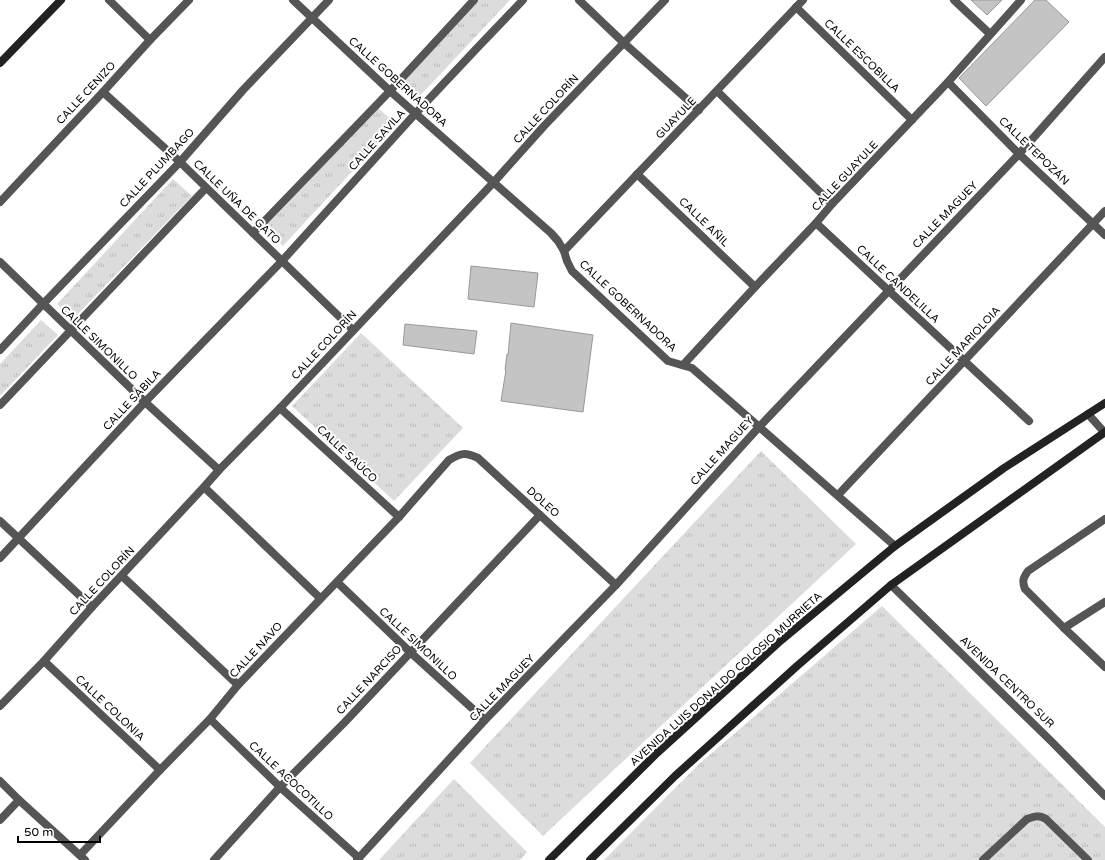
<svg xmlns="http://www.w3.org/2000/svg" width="1105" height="860" font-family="'Varela Round',sans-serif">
<defs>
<pattern id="grass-tufts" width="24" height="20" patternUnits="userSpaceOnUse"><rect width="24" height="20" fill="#dcdcdc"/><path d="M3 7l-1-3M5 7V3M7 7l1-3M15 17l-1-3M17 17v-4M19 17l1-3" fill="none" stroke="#bbb"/></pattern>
</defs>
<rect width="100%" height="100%" fill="#fff"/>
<g fill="url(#grass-tufts)">
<path d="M479,0h31l-93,99 -15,-15z"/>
<path d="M378,108l18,16 -113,122 -19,-18z"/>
<path d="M173,179l19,17 -119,123 -16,-15z"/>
<path d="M41,320l17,15 -58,61v-32z"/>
<path d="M361,333l102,95 -69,73 -102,-95z"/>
<path d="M761,451l95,93 -313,292 -73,-73z"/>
<path d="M882,606l223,221v33h-501l95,-96z"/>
<path d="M454,779l73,73 -7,8h-141z"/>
</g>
<g fill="#c4c4c4" stroke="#999">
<path d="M971,0h31l-15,15z"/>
<path d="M1035,0h11l23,22 -83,84 -27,-28z"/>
<path d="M471,266l67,7 -4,34 -66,-8z"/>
<path d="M511,323l82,12 -10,77 -82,-11 5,-31h-1l2,-16 1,1z"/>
<path d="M405,324l72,7 -3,23 -71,-9z"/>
</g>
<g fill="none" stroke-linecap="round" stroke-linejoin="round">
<g stroke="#555" stroke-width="8">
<path d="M109,0l41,40"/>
<path d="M293,0l97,91 161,142 7,8 6,10 3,10 5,10 96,90 24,7 203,178"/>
<path d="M579,0l45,43 75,67"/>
<path d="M954,0l36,34"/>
<path d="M796,7l116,113"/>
<path d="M948,82l71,72 86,81"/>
<path d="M717,91l115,113"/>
<path d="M103,92l77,70 173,168"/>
<path d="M637,174l118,113"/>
<path d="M0,202l103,-110 47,-52 39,-40"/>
<path d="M816,223l73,68 140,130"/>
<path d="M253,233l137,-142 84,-91"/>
<path d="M564,251l239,-251"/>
<path d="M0,262l145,140 74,68"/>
<path d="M0,350l43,-46 137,-142 63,-72 86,-90"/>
<path d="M683,365l72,-78 61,-64 16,-19 116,-122 73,-82"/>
<path d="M0,405l206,-217"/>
<path d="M280,408l119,109"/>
<path d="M1088,414l17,19"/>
<path d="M204,487l116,111"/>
<path d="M838,495l267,-284"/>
<path d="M1105,519l-77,52c-5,7 -6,10 -3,18l39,39 41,39"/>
<path d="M0,521l92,86"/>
<path d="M0,558l145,-156 137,-141 133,-147 64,-68 44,-46"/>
<path d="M122,576l116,109"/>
<path d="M337,582l73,70 75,68"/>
<path d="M891,585l160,156 54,55"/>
<path d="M1064,628l41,-26"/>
<path d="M44,661l116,109"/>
<path d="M0,706l44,-45 48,-54 112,-120 15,-17 61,-62 214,-226 50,-56 121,-126"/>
<path d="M210,719l70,68 79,71"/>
<path d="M0,781l19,19 66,60"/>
<path d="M0,820l19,-20"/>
<path d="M80,855l80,-85 50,-51 28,-34 161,-168 50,-57c12,-7 16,-8 29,-2l138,127"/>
<path d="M214,860l66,-73 64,-64 196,-208"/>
<path d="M357,860l128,-140 131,-135 143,-158 260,-273 86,-97"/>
<path d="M983,860l44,-41c8,-3 12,-4 19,0l42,41"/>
</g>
<g stroke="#222" stroke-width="8">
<path d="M0,63l61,-63"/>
<path d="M549,860l108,-107 121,-110 117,-97 109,-78 101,-65"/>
<path d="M590,860l85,-84 122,-110 94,-81 214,-153"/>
</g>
</g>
<g text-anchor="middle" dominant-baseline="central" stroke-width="4" stroke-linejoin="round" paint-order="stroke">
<g font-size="11" fill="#000" stroke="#fff">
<text transform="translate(862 56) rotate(44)">CALLE ESCOBILLA</text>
<text transform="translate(398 82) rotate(42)">CALLE GOBERNADORA</text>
<text transform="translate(86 93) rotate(-47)">CALLE CENIZO</text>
<text transform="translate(546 109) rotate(-47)">CALLE COLORÍN</text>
<text transform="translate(676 118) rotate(-46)">GUAYULE</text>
<text transform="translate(377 140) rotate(-48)">CALLE SAVILA</text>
<text transform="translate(1034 151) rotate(44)">CALLE TEPOZÁN</text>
<text transform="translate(157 168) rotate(-47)">CALLE PLUMBAGO</text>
<text transform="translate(845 176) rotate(-47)">CALLE GUAYULE</text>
<text transform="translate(237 202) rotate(44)">CALLE UÑA DE GATO</text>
<text transform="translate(945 215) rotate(-46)">CALLE MAGUEY</text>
<text transform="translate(704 222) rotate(44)">CALLE AÑIL</text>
<text transform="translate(898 284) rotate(43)">CALLE CANDELILLA</text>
<text transform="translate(628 306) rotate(43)">CALLE GOBERNADORA</text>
<text transform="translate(99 343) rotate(44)">CALLE SIMONILLO</text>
<text transform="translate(324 345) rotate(-47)">CALLE COLORÍN</text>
<text transform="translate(963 346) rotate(-47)">CALLE MARIOLOIA</text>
<text transform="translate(132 400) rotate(-47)">CALLE SÁBILA</text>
<text transform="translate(722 451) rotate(-48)">CALLE MAGUEY</text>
<text transform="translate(347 454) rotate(43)">CALLE SAÚCO</text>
<text transform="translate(543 502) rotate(42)">DOLEO</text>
<text transform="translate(102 581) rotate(-47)">CALLE COLORÍN</text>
<text transform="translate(418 644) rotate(43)">CALLE SIMONILLO</text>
<text transform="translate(256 650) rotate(-47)">CALLE NAVO</text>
<text transform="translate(726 679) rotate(-42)">AVENIDA LUIS DONALDO COLOSIO MURRIETA</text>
<text transform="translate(369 680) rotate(-47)">CALLE NARCISO</text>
<text transform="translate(1007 682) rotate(44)">AVENIDA CENTRO SUR</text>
<text transform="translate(502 688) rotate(-46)">CALLE MAGUEY</text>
<text transform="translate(110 708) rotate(43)">CALLE COLONIA</text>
<text transform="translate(291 781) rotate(43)">CALLE ACOCOTILLO</text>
</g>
</g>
<path d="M18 836v6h82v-6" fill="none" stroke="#000000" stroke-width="2"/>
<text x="24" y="836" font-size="12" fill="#000000" stroke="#ffffff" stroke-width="3" paint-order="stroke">50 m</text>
</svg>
